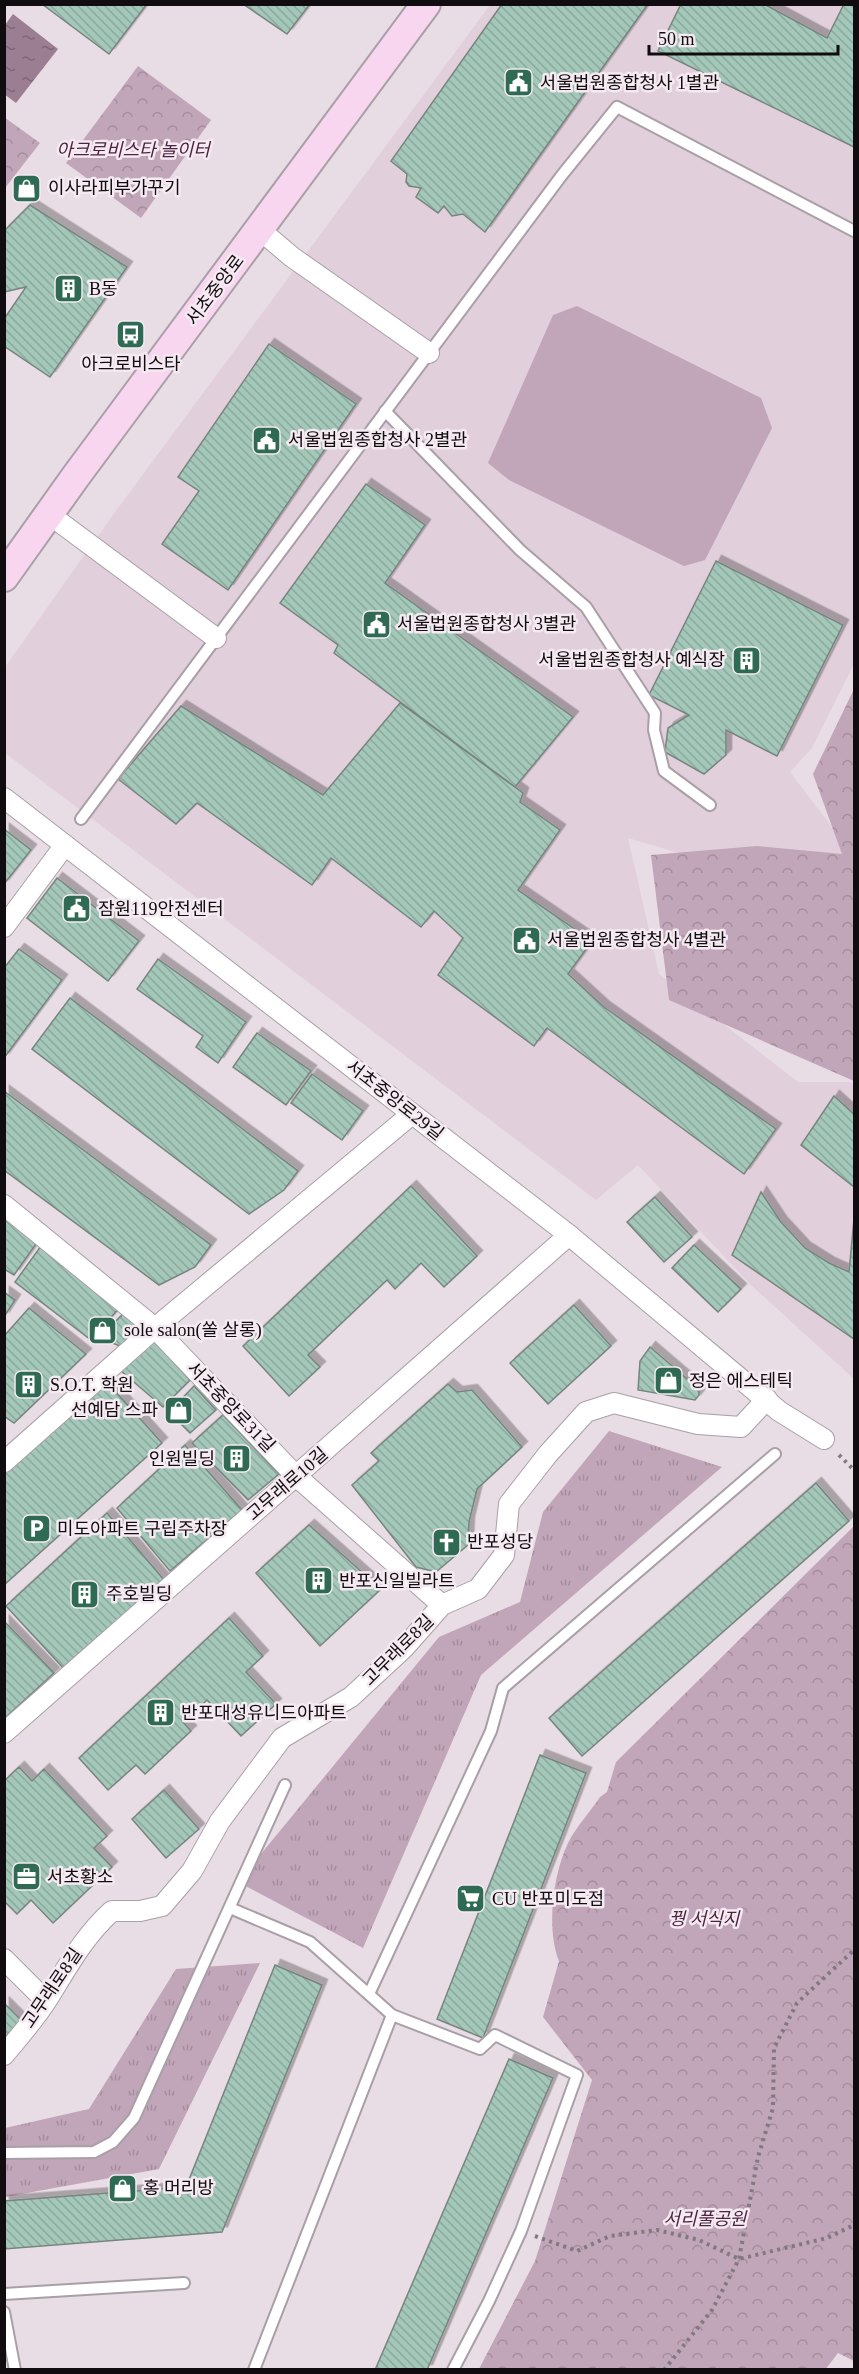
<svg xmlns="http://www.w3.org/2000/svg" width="859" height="2374" font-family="'Times New Roman','Noto Sans KR',serif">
<defs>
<pattern id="grass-tufts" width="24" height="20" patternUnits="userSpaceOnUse" patternTransform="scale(1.5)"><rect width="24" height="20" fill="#c1a5b8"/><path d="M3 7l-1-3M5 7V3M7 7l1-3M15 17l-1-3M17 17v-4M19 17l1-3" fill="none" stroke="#a58d9d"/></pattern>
<pattern id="forest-crowns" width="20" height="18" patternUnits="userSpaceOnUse" patternTransform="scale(1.5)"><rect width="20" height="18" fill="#c1a5b8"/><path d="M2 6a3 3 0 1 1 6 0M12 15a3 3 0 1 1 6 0" fill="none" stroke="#a58d9d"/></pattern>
<pattern id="water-ripples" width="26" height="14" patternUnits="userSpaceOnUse" patternTransform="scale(1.5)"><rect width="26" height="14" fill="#9b7e92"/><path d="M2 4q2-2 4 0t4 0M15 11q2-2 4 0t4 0" fill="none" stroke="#7d6676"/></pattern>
<pattern id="building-back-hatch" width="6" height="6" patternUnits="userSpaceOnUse" patternTransform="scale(1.5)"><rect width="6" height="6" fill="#a3c7b8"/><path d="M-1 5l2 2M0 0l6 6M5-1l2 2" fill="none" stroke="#8baa9d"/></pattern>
<filter id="shadow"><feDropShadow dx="5.5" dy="-5.5" stdDeviation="0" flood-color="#0004"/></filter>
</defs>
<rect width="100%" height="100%" fill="#e8dde4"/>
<path fill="#e1cfdb" d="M490,5h364v659l-42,84 -22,24 64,84 -70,28 -156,-46 31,136 139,108h53l3,3v294l-102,-93 -114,-121 -42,35 -591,-447v-86l105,-148z"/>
<g fill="url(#grass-tufts)">
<path d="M609,1431l113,36 -241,208 -118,273 -125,-66 201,-245 81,-35 23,-90z"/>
<path d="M260,1963l-101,206 -154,28v-69l84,-19 87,-140z"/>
</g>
<g fill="url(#forest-crowns)">
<path d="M138,66l73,54 -70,98 -75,-55z"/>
<path d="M4,117l36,26 -35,45h-1z"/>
<path d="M854,689v392l-185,-81 -18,-145 106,-9 85,8 -29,-80z"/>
<path d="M854,1526v835l-16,-8 -13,17 -346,-1 56,-108 57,-181 -49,-63 16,-56c-13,-32 -6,-87 9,-118 8,-16 22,-31 32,-46l7,-5 9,-30z"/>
</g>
<path fill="#c1a5b8" d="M577,306l184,92 11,30 -67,132 -21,6 -175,-86 -21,-17 65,-148z"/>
<path fill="url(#water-ripples)" d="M13,14l45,35 -42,54 -12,-9 1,-69z"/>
<g fill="url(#building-back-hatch)" stroke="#78847f" stroke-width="1.5" filter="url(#shadow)">
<path d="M42,4h105l-38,50z"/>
<path d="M243,4h67l-23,30z"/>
<path d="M502,4h146l-163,228 -22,-18 -11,2 -8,-10 -6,7 -22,-16 5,-9 -12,-2 -3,-4 1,-8 -16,-13z"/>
<path d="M681,4h83l63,34 17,-34h10v143l-196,-96z"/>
<path d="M30,205l97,62 -77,110 -46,-31v-27l22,-32 -22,5v-61z"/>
<path d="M269,344l87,60 -128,186 -66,-46 37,-53 -21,-14z"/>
<path d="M366,484l59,41 -40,58 188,134 -58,70 -181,-134 4,-8 -58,-42z"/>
<path d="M716,561l127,64 -66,131 -51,-26v25l-22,19 -39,-22 3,-24 21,-13 -40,-20z"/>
<path d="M400,703l123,90 -3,9 40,28 -42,60 74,51 -24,33 36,33 172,122 -32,45 -197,-146 -13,18 -96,-71 25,-37 -29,-27 -13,16 -90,-69 -19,27 -115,-82 -21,21 -58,-45 63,-73 142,89z"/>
<path d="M4,829l27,21 -27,34z"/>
<path d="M57,878l82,63 -31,40 -81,-63z"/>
<path d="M19,949l43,31 -58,78v-90z"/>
<path d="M158,959l88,63 -28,41 -22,-16 7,-11 -66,-47z"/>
<path d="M70,998l228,173 -14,19 -35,24 -217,-165z"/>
<path d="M257,1033l54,38 -25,34 -53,-38z"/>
<path d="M312,1074l51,37 -21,29 -51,-37z"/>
<path d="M4,1091l207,154 -16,22 -36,18 -155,-115z"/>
<path d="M834,1096l20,18v73l-53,-42z"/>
<path d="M411,1186l66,70 -33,31 -23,-24 -26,26 -8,-9 -79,75 12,12 -31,29 -46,-50z"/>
<path d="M761,1192l20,30 24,26 24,15 20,9 5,-53v120l-122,-84z"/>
<path d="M655,1197l37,40 -28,25 -37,-40z"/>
<path d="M4,1217l32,27 -22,31 -10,-6z"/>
<path d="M694,1245l47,44 -23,23 -46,-44z"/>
<path d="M41,1246l79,61 -29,33 -76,-58z"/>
<path d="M4,1292l11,8 -11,17z"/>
<path d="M574,1305l37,41 -63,58 -38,-41z"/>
<path d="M29,1308l57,46 -72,69 -10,-7v-80z"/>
<path d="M126,1311l20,18 -21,19 -26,-10z"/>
<path d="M154,1341l36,39 -27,27 -43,-37z"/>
<path d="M650,1347l49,42v6l-4,5 -57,-10 2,-29z"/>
<path d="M106,1381l56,62 -158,142v-112z"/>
<path d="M448,1384l9,8 15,-2 50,57 -45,42 -8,33 -1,23 -32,27 -20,-5 -64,-82 27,-24 -8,-8z"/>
<path d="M194,1386l22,24 -26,23 -21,-21z"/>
<path d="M223,1415l56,59 -31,26 -56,-57z"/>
<path d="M185,1445l57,65 -72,61 -53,-63z"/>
<path d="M816,1483l33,38 -267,235 -33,-38z"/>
<path d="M107,1513l58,68 -100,89 -59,-64z"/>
<path d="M309,1525l72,64 -61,57 -64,-73z"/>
<path d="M229,1618l34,38 -17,16 30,32 -35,32 -34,-36 -24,22 8,9 -46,43 -9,-9 -28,25 -29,-32z"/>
<path d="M4,1621l50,52 -48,44 -2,-2z"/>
<path d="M540,1755l46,18 -103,265 -46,-19z"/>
<path d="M19,1767l13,14 12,-12 63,67 -13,12 18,19 -59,56 -22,-23 -14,14 -13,-13v-120z"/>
<path d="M164,1790l35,39 -33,29 -34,-39z"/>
<path d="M275,1965l47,20 -100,247 -218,17v-48l182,-14z"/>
<path d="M4,2003l18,18 -18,17z"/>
<path d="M509,2059l44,19 -126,292h-52z"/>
</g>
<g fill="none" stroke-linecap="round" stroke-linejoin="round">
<defs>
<g id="lane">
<path d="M385,411l135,139 66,57 69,106 -1,17 10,41 46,34"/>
<path d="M81,819l481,-644 55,-68 237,124"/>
<path d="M230,1908l80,34 82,73 88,34 15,-14 82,40 -56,156 -32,70 -36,69"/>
<path d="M369,1994l122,-263 12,-43 272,-234"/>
<path d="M4,2153l90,-1 19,-10 21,-24 151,-333"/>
<path d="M4,2294l180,-11"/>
<path d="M4,2312l11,58"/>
<path d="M254,2370l138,-355"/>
</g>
<g id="street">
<path d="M260,230l32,27 137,96"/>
<path d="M50,515l166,123"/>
<path d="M4,798l565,437 210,176 45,28"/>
<path d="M4,927l61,-82"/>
<path d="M4,1205l151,123 141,148 146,129"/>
<path d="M4,1462l151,-134 257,-214"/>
<path d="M4,1733l565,-498"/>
<path d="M4,1959l42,42"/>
<path d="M4,2055c15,-18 31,-36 43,-55 20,-32 36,-63 65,-89h28l22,-5 30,-35 28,-50 62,-83 69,-41 53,-49 38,-43 36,-16 26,-34 5,-51 39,-50 38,-42 28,-9 84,21 43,3 26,-28"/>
</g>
<path id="secondary" d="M4,577l72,-101 350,-472"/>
</defs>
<use href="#lane" stroke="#a99fa6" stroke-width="14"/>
<use href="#street" stroke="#a99fa6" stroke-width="22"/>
<use href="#secondary" stroke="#a99fa6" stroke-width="32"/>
<g stroke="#81797f" stroke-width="4" stroke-dasharray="3 4.5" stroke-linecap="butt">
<path d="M839,1455l15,15"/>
<path d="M535,2236l42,15 33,-15 47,-6 42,10 40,19 88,-21 27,-13"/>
<path d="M664,2370l48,-60 27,-51 19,-102 15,-49 1,-60 23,-45 57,-53"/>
</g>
<use href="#lane" stroke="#fff" stroke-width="10"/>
<use href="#street" stroke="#fff" stroke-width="20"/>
<use href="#secondary" stroke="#f8d6f0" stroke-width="28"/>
</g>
<defs>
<symbol id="civic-square" viewBox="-11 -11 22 22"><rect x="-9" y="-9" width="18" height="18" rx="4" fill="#2e6a54" stroke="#f5eaf1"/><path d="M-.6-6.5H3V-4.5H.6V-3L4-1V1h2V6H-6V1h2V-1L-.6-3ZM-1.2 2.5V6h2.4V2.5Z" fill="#fff"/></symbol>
<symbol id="shop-square" viewBox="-11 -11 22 22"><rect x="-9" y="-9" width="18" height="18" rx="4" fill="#2e6a54" stroke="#f5eaf1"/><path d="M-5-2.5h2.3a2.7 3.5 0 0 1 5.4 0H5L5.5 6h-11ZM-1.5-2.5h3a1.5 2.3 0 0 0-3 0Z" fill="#fff"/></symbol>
<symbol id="building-square" viewBox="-11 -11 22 22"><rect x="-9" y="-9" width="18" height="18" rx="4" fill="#2e6a54" stroke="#f5eaf1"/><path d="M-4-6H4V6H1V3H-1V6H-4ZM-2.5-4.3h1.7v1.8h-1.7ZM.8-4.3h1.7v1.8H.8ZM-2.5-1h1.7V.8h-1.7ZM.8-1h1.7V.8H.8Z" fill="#fff"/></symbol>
<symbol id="bus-square" viewBox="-11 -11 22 22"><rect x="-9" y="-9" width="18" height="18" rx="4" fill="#2e6a54" stroke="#f5eaf1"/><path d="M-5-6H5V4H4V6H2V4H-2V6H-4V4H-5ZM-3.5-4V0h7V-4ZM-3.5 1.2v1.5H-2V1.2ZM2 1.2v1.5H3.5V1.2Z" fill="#fff"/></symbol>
<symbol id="parking-square" viewBox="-11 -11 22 22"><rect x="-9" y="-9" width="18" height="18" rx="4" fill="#2e6a54" stroke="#f5eaf1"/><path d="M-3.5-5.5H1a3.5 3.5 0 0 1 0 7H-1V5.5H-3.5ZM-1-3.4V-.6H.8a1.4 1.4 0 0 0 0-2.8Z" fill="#fff"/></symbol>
<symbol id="church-square" viewBox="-11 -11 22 22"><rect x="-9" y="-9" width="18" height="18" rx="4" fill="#2e6a54" stroke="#f5eaf1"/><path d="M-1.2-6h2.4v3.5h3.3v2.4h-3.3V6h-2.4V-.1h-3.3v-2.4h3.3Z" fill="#fff"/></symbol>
<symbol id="office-square" viewBox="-11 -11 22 22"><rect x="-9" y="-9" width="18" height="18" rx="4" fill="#2e6a54" stroke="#f5eaf1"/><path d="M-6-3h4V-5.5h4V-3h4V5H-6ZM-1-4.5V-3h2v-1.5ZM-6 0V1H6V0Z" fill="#fff"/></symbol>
<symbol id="supermarket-square" viewBox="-11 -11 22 22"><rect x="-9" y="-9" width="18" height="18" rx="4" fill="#2e6a54" stroke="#f5eaf1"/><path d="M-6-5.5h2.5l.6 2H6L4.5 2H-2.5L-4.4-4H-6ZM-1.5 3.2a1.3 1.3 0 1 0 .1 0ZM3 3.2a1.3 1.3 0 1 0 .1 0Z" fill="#fff"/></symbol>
</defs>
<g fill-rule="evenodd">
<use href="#civic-square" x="502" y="66" width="33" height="33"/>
<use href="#shop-square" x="10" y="172" width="33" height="33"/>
<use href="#building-square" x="52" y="272" width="33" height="33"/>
<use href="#bus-square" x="114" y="318" width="33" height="33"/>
<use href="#civic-square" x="250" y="424" width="33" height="33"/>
<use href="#civic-square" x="360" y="608" width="33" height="33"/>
<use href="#building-square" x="730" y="644" width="33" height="33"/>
<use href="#civic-square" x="60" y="892" width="33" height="33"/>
<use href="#civic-square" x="510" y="924" width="33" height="33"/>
<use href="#shop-square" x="86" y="1314" width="33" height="33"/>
<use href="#shop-square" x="652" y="1364" width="33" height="33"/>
<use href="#building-square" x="12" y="1368" width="33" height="33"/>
<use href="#shop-square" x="162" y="1394" width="33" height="33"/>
<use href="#building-square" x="220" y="1442" width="33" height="33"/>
<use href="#parking-square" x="20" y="1512" width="33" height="33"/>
<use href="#church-square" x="430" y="1526" width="33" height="33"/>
<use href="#building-square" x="302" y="1564" width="33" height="33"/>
<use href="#building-square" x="68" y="1578" width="33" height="33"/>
<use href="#building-square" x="144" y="1696" width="33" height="33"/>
<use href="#office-square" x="10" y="1860" width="33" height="33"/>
<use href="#supermarket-square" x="454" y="1882" width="33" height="33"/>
<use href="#shop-square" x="106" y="2172" width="33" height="33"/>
</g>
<g text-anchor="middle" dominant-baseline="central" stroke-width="5" stroke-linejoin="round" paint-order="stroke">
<g font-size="18" fill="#100c0f" stroke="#f5eaf1" text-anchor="start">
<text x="540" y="83">서울법원종합청사 1별관</text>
<text x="48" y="188">이사라피부가꾸기</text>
<text x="89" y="289">B동</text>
<text x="131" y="364" text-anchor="middle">아크로비스타</text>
<text x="288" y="440">서울법원종합청사 2별관</text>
<text x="397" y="624">서울법원종합청사 3별관</text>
<text x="725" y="660" text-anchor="end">서울법원종합청사 예식장</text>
<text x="98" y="909">잠원119안전센터</text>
<text x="547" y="940">서울법원종합청사 4별관</text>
<text x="124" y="1330">sole salon(쏠 살롱)</text>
<text x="689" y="1381">정은 에스테틱</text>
<text x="50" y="1385">S.O.T. 학원</text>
<text x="158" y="1410" text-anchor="end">선예담 스파</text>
<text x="215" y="1459" text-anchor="end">인원빌딩</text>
<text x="57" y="1529">미도아파트 구립주차장</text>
<text x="467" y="1542">반포성당</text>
<text x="339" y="1581">반포신일빌라트</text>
<text x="106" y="1594">주호빌딩</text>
<text x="181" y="1713">반포대성유니드아파트</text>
<text x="47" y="1877">서초황소</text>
<text x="492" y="1899">CU 반포미도점</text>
<text x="143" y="2188">홍 머리방</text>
</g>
<g font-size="18" font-style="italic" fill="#4c2341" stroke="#f5eaf1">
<text x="133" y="150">아크로비스타 놀이터</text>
<text x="704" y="1919">꿩 서식지</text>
<text x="705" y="2219">서리풀공원</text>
</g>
<g font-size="18" fill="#100c0f" stroke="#f5eaf1">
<text transform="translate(215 290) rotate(-53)">서초중앙로</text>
<text transform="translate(395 1100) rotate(38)">서초중앙로29길</text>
<text transform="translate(231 1407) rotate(46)">서초중앙로31길</text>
<text transform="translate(287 1484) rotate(-41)">고무래로10길</text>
<text transform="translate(398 1650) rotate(-45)">고무래로8길</text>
<text transform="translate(52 1988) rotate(-56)">고무래로8길</text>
</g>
</g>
<rect width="859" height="2374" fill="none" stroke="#100c0f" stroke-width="12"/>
<path d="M649 45v9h189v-9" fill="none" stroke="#100c0f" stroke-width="3"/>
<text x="658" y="45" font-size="18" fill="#100c0f" stroke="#f5eaf1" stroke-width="4.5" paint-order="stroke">50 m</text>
</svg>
